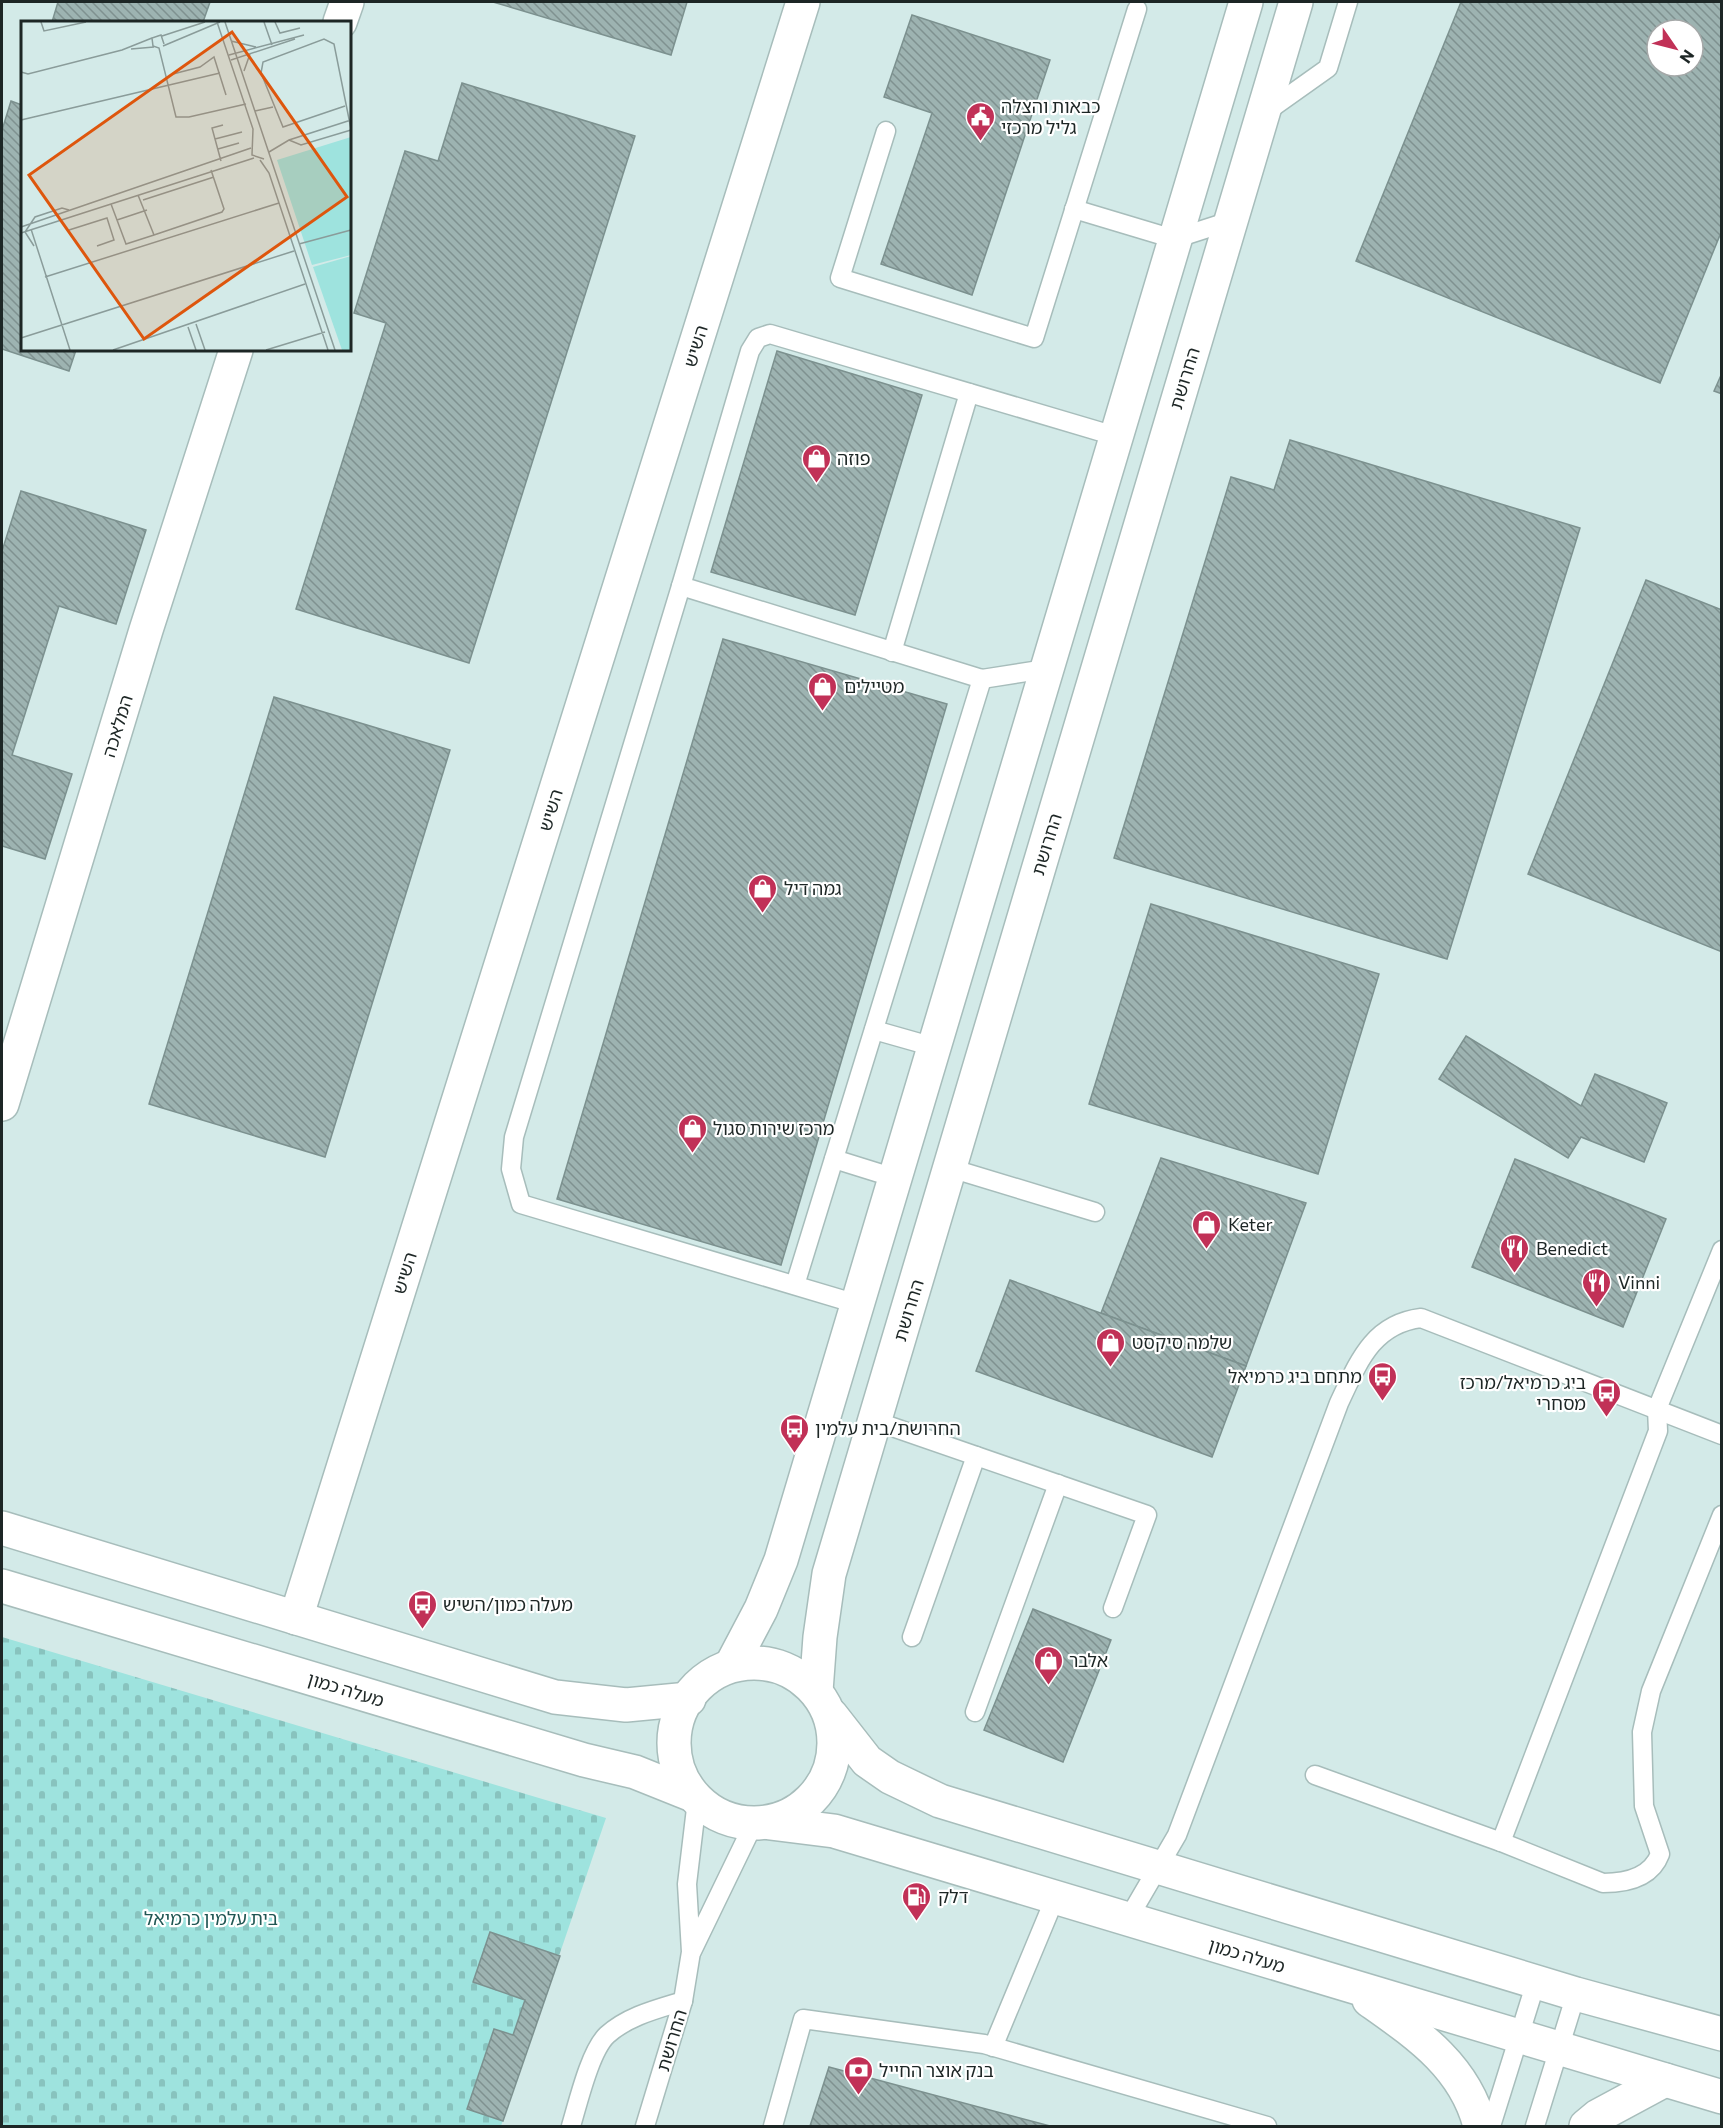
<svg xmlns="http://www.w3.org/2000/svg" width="1723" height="2128" font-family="Commissioner,'Noto Sans Hebrew',sans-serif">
<defs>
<pattern id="cemetery-stones" width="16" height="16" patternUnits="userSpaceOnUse" patternTransform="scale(1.5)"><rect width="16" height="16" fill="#9ee3de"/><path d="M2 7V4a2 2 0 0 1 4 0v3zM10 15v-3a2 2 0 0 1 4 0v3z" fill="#88c3be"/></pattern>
<pattern id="building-back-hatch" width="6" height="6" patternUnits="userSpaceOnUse" patternTransform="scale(1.5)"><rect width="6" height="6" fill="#9db3b1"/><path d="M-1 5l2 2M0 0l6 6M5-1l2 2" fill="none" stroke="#7f9190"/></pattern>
</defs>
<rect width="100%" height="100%" fill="#d3eae8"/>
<path fill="url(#cemetery-stones)" d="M2,1637l604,181 -105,308h-499z"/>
<g fill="url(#building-back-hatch)" stroke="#7c918f" stroke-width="1.5" fill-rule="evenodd">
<path d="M58,2h152l-7,20h-151z"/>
<path d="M493,2h194l-16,53z"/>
<path d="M1461,2h261v228l-62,153 -304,-122zM1657,30h36v36h-36z"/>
<path d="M912,15l138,45 -78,235 -91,-31 51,-151 -48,-16z"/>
<path d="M462,83l173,53 -166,527 -173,-54 90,-286 -32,-10 51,-162 33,10z"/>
<path d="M11,101l11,4v245h54l-7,21 -67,-22v-219z"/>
<path d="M777,351l145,44 -67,220 -144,-43z"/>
<path d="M1722,373v21l-8,-3z"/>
<path d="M1290,440l290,88 -133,431 -333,-101 117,-381 43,13z"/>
<path d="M21,491l125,39 -30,94 -57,-18 -47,149 60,19 -27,85 -43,-13v-295z"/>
<path d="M1646,580l76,30v342l-194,-78z"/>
<path d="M723,639l224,65 -166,561 -224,-66z"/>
<path d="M274,697l176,53 -125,407 -176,-53z"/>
<path d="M1151,904l228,70 -61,200 -229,-70z"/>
<path d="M1466,1036l115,70 14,-32 72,29 -23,59 -63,-25 -13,21 -129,-79z"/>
<path d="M1161,1158l145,45 -60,163 -145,-53z"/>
<path d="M1515,1159l151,60 -43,108 -151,-60z"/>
<path d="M1010,1280l236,86 -34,91 -236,-86z"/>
<path d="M1033,1609l78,31 -48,122 -79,-32z"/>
<path d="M490,1932l70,24 -57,165 -36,-12 27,-80 19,6 12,-35 -52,-18z"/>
<path d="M829,2067l221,59h-240z"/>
</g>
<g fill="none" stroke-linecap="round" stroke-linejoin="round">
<defs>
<g id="lane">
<path d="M1266,112l62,-44 20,-66"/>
<path d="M886,131l-46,147 194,60 103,-329"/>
<path d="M1074,209l100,30 56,-18"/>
<path d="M681,586l-167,551 -3,32 10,35 336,100"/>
<path d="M892,652l77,-259"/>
<path d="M1046,669l-64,10 -301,-93 69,-235 8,-13 12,-4 345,102"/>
<path d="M874,1030l60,17"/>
<path d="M834,1159l61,19"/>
<path d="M950,1168l145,44"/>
<path d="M795,1285l187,-606"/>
<path d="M875,1421l272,94 -34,93"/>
<path d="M912,1637l64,-181"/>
<path d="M975,1712l83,-228"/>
<path d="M1315,1775l186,67 102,41c23,0 48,-5 57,-29l-16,-48 -2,-74 9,-41 71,-176"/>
<path d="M1501,1842l157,-411 -1,-22 65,-159"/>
<path d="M1128,1919l49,-84 162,-432c19,-40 33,-79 82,-85l301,117"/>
<path d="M692,1951l62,-128"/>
<path d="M993,2047l62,-149"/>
<path d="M571,2126c7,-23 19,-75 36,-91 21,-19 50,-26 76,-34"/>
<path d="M645,2126l38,-125 8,-49 -4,-68 10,-84"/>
<path d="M773,2126l30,-107 181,25 283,82"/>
<path d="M1491,2126l45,-144"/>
<path d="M1535,2126l41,-132"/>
</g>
<g id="street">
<path d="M340,22l7,-20"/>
<path d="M2,1104l144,-474 90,-280"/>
<path d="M296,1618l507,-1616"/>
</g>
<g id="secondary">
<path d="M2,1528l553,169 71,8 63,-6"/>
<path d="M2,1586l582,174 51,12 55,22"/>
<circle cx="754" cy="1743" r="80"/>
<path d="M732,1664l29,-55 20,-49 465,-1558"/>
<path d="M816,1691l4,-54 9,-63 467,-1572"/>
<path d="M831,1715l36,46 23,16 50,24 636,193 146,40"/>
<path d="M770,1823l64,8 888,266"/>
<path d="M1369,2000c48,34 96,66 111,126"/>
<path d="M1586,2126l12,-10 67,-36"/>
</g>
</defs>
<use href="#lane" stroke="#a7bdbb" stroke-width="21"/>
<use href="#street" stroke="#a7bdbb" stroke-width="36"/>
<use href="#secondary" stroke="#a7bdbb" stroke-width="36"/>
<use href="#lane" stroke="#fff" stroke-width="18"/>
<use href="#street" stroke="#fff" stroke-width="33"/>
<use href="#secondary" stroke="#fff" stroke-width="33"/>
</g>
<defs>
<symbol id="civic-pin" viewBox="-11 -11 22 30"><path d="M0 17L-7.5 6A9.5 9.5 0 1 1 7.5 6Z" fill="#c13157" stroke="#fff"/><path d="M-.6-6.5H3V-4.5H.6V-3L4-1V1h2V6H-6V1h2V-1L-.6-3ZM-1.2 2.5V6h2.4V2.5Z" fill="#fff"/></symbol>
<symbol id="shop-pin" viewBox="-11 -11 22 30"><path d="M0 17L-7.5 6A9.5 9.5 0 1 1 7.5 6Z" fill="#c13157" stroke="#fff"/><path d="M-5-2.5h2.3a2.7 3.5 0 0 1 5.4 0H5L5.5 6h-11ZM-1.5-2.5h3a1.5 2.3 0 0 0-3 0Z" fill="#fff"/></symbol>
<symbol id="restaurant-pin" viewBox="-11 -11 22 30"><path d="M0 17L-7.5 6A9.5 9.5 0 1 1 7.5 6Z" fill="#c13157" stroke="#fff"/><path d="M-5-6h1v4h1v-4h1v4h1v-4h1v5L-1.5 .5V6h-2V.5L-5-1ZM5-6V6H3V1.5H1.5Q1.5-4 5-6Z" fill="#fff"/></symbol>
<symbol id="bus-pin" viewBox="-11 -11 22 30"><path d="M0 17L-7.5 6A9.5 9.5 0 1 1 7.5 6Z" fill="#c13157" stroke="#fff"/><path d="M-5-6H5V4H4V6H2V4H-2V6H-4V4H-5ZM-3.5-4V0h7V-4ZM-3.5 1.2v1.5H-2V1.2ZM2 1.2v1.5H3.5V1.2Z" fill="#fff"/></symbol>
<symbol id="fuel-pin" viewBox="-11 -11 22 30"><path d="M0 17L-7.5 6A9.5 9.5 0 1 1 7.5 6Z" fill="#c13157" stroke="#fff"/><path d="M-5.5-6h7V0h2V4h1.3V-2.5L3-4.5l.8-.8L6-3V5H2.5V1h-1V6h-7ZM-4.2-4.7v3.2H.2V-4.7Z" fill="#fff"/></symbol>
<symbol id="bank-pin" viewBox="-11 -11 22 30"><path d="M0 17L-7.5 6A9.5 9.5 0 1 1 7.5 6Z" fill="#c13157" stroke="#fff"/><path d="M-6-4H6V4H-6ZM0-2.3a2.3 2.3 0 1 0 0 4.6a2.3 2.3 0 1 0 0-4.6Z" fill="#fff"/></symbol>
</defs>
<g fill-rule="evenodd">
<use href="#civic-pin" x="964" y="100" width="33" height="45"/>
<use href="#shop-pin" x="800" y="442" width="33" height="45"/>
<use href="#shop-pin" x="806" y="670" width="33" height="45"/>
<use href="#shop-pin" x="746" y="872" width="33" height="45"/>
<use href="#shop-pin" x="676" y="1112" width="33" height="45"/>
<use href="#shop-pin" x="1190" y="1208" width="33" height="45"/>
<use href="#restaurant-pin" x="1498" y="1232" width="33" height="45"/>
<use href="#restaurant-pin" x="1580" y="1266" width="33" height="45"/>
<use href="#shop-pin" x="1094" y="1326" width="33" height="45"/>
<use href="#bus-pin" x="1366" y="1360" width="33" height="45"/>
<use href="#bus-pin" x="1590" y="1376" width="33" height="45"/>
<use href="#bus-pin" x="778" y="1412" width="33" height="45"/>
<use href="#bus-pin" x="406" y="1588" width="33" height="45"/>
<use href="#shop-pin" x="1032" y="1644" width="33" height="45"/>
<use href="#fuel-pin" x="900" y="1880" width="33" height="45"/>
<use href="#bank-pin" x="842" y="2054" width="33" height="45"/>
</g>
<g text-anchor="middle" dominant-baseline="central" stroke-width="4.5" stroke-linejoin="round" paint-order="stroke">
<g font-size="18" fill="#1d2625" stroke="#fff" text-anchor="start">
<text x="1001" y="106">כבאות והצלה<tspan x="1001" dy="21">גליל מרכזי</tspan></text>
<text x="837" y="458">פוזה</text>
<text x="844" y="686">מטיילים</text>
<text x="784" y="888">גמה דיל</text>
<text x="713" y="1128">מרכז שירות סגול</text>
<text x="1228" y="1224">Keter</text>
<text x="1536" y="1248">Benedict</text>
<text x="1618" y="1282">Vinni</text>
<text x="1132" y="1342">שלמה סיקסט</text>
<text x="1362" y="1376" text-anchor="end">מתחם ביג כרמיאל</text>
<text x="1586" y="1382" text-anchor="end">ביג כרמיאל/מרכז<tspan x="1586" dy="21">מסחרי</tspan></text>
<text x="815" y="1428">החרושת/בית עלמין</text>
<text x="443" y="1604">מעלה כמון/השיש</text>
<text x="1069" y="1660">אלבר</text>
<text x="938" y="1896">דלק</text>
<text x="879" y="2070">בנק אוצר החייל</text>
</g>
<g font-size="18" fill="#1d2625" stroke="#fff">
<text transform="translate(695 346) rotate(-73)">השיש</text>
<text transform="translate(1184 378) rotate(-73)">החרושת</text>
<text transform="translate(117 726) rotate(-73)">המלאכה</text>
<text transform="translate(550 810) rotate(-73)">השיש</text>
<text transform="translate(1046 844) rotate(-73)">החרושת</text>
<text transform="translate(404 1273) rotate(-73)">השיש</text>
<text transform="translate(908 1310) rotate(-73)">החרושת</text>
<text transform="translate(346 1689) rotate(17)">מעלה כמון</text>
<text transform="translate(1247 1955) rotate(17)">מעלה כמון</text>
<text transform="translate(671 2040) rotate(-73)">החרושת</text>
</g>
<g font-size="18" fill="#205653" stroke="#fff">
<text x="211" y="1918">בית עלמין כרמיאל</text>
</g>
</g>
<g transform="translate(21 21)">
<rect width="330" height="330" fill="#d3eae8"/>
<path d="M330,235v94h-9l-29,-83z" fill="#9ee3de"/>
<path d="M330,116v118l-39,10 -35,-105z" fill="#9ee3de"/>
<path fill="none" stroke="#8a9c9a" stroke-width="1.5" d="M20,1l3,9 42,-9M196,1l36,107 -1,26 12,4M204,1l110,328M243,1l8,23M254,1l5,11 20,-5M141,15l43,-14M210,20l25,6M143,23l-3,-9 -9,3 1,8 6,2 17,69h13l57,-13M142,25l57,-24M110,28l23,-2M208,34l75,-20M210,39l64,-21M223,50l6,-17M0,51l7,2 94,-24 30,-12M152,53l27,-7 14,-10 12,38M324,85l-62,21 -22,-54 2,-11 61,-23 10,5 17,85M234,90l18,-4M0,99l199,-47M194,118l27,-7M268,119l12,5 50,-15M197,128l21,-6M248,131l20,-12 62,-20M239,139l9,13 59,177M200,140l-9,-33 11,-3M122,179l71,-23M90,183l15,40 28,-9 -16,-40M96,199l30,-10M0,206l230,-79M10,208l39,121M48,209l38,-12 7,22 -17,6M0,212l233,-75M133,214l68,-23 2,-3 -13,-39M278,223l52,-14M13,225l-9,-14 10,-15 27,-9 7,2M24,256l234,-74M175,303l9,26M167,306l8,23M0,317l273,-87M92,329l192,-66M245,329l59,-18"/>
<path fill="#de560d" fill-opacity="0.15" stroke="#de560d" stroke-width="3" d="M211,11l115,165 -203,142 -115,-164z"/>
<rect width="330" height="330" fill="none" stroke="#1d2625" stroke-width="3"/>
</g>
<rect width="1723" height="2128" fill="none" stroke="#1d2625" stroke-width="6"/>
<g transform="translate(1675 48) rotate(125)"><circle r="28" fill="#ffffff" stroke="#a5a8a8" stroke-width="1.5"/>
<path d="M0-4.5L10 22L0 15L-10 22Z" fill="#c13157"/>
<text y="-9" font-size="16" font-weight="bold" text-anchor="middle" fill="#1d2625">N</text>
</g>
</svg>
